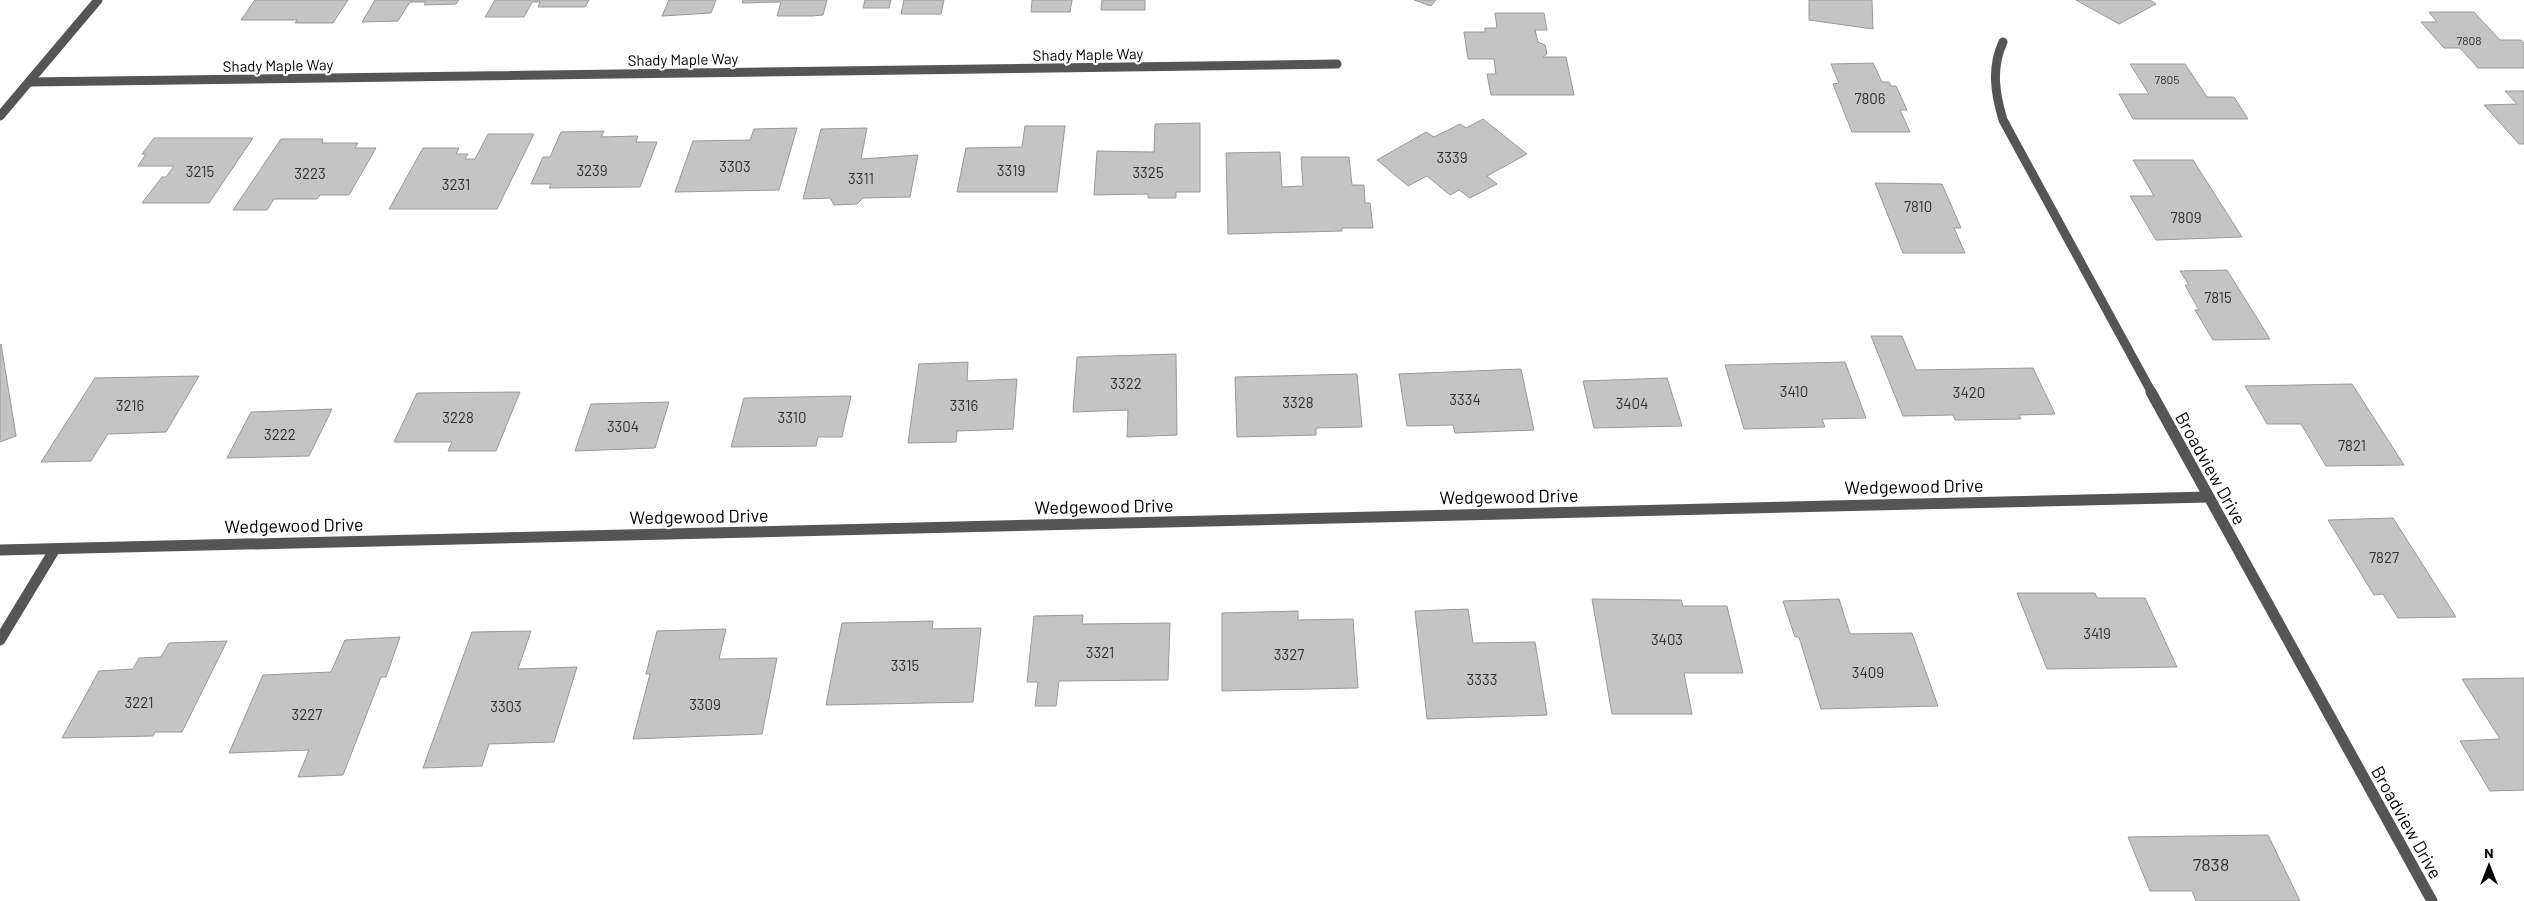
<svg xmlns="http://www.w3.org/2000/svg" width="2524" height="901" font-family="Barlow,sans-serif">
<rect width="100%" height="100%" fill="#fff"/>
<g fill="#c4c4c4" stroke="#999">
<path d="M255,0h93l-15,23h-38l2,-3h-56z"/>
<path d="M375,0h84l-3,4 -32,1 2,-3h-16l-12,19 -36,1z"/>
<path d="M495,0h94l-4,7h-47l2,-5h-8l-8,15h-39z"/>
<path d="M669,0h47l-5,13 -49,3z"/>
<path d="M743,0h84l-4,15 -11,1h-35l4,-14 -39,1z"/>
<path d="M865,0h26l-2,8h-26z"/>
<path d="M904,0h40l-3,14h-40z"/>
<path d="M1032,0h40l-2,12h-39z"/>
<path d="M1102,0h43v10h-44z"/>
<path d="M1414,0h22l-5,6z"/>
<path d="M1809,0h63l1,29 -64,-9z"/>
<path d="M2076,0h74l6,4 -37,20z"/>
<path d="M2429,12h45l26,28h21l3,3v25h-46l-18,-20h-16l-23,-26h16z"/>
<path d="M1495,13h49l3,17h-12l3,12 7,3 2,9 -4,3h23l8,38h-83l-4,-21h9l-2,-15h-26l-4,-27h21v-4h12z"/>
<path d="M1873,63l9,19h7l2,4h5l11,24h-7l10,22h-58l-19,-48 6,-1 -8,-19z"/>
<path d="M2130,64h55l22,33h27l14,22h-115l-14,-25h30z"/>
<path d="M2505,91h19v53h-5l-35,-39 33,-1z"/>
<path d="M1483,119l44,35 -40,22 10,8 -27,14 -11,-8 -9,5 -23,-19 -19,10 -31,-26 49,-28 8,5 26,-13 6,4z"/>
<path d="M1200,123v69h-24v6h-28v-4l-54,1 3,-44 57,1 1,-28z"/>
<path d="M1025,126h40l-8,66h-100l9,-44 56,-1z"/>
<path d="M797,128l-18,62 -104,2 18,-51 57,-1 4,-11z"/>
<path d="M867,128l-6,31 57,-4 -8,42 -47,1 -6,6 -23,1 -4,-7 -27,1 18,-70z"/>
<path d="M604,131l-3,6 37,-1 -2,6h21l-17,45 -91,1 2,-4h-20l12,-27h7l11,-25z"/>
<path d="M488,134h46l-37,75h-108l34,-61h36l-3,6h12l-3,5h10z"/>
<path d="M154,138h99l-44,65h-67l20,-26h4l8,-11h-36l8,-12h-4z"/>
<path d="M281,139h42l-1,4h36l-3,5h21l-27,47h-29l-3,4h-43l-7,11h-34z"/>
<path d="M1280,152l2,35 21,-1 -2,-29h48l3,28h12l1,18h5l3,25h-31v3l-114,3 -2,-81z"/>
<path d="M2133,160h60l49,77 -86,3 -26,-44h24z"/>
<path d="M1875,183l67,1 19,44h-7l11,25h-62z"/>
<path d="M2227,270l43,69 -57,1 -18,-30h4l-14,-25h4l-9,-14z"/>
<path d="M1871,336h31l14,34 117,-2 22,46 -36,1 2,4 -66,1 -2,-5 -50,1z"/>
<path d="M1,344l15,92 -16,6v-97z"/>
<path d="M1176,354l1,81 -50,2 1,-27 -55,2 4,-55z"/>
<path d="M968,362l-1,19 50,-2 -4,50 -56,2 -1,11 -48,1 11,-79z"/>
<path d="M1845,362l21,56 -44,1 3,8 -81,2 -19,-64z"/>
<path d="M1521,369l13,61 -79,3 -2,-8 -46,1 -8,-52z"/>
<path d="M1357,374l5,53 -46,1v7l-79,2 -2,-60z"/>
<path d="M199,376l-33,56 -58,2 -17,27 -50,1 54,-84z"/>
<path d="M1667,378l15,48 -88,2 -11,-47z"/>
<path d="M2352,384l52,81 -78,1 -25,-42h-34l-22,-38z"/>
<path d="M520,392l-24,59h-48l4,-9h-58l23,-49z"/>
<path d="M851,396l-9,41h-24l-2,9 -85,1 13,-49z"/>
<path d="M669,402l-14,46 -80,3 16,-47z"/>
<path d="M332,409l-23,47 -82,2 24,-46z"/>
<path d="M2393,518l63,99 -58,1 -15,-24 -9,1 -46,-75z"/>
<path d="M2017,593h78l2,5h48l32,69 -130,2z"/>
<path d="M1592,599l89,1 2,6h44l16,67h-59l8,41h-80z"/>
<path d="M1839,599l11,35 62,-1 26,73 -117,3 -22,-72h-4l-12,-36z"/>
<path d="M1468,609l5,34 62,-1 12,73 -120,4 -12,-108z"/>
<path d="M1298,611v9l55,-1 5,69 -136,3v-78z"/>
<path d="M1083,615l-1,9 88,-1 -2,57 -109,1 -3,25h-21l3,-24h-11l7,-66z"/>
<path d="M933,621l-1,8 49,-1 -8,74 -147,3 16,-82z"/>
<path d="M726,629l-7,30 58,-1 -15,76 -129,5 17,-65h-4l11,-43z"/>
<path d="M531,631l-13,38 59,-2 -23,75 -65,2 -7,22 -59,2 49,-136z"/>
<path d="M400,637l-14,40h-5l-38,98 -45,2 11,-27 -80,3 34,-78 68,-3 14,-32z"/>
<path d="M227,641l-45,91h-27l-2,4 -91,2 37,-67 34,-2 6,-11 22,-1 8,-14z"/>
<path d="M2524,678v112l-34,1 -30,-50 40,-2 -38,-60z"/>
<path d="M2268,835l32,66h-104l-4,-10h-42l-22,-54z"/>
</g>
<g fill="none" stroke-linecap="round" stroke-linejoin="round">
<g stroke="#555" stroke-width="9">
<path d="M2003,42c-12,26 -8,51 0,78l149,273"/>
<path d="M29,82l1308,-18"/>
</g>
<g stroke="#555" stroke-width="11">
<path d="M2151,392l281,509"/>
<path d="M0,550l2209,-53"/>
<path d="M0,640l55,-91"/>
</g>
<path stroke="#555" stroke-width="9" d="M0,116l98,-116"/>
</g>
<g text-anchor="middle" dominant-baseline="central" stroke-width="4.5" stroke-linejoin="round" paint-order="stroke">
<g font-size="12" fill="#313131">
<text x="2469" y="40">7808</text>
<text x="2167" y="79">7805</text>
</g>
<g font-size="15" fill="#000" stroke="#fff">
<text transform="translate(1088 54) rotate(-1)">Shady Maple Way</text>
<text transform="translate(683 59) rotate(-1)">Shady Maple Way</text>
<text transform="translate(278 65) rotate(-1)">Shady Maple Way</text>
</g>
<g font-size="15" fill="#313131">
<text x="1870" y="98">7806</text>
<text x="1452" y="157">3339</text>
<text x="735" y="166">3303</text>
<text x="592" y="170">3239</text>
<text x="1011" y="170">3319</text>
<text x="200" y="171">3215</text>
<text x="1148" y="172">3325</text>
<text x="310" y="173">3223</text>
<text x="861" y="178">3311</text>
<text x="456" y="184">3231</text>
<text x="1918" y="206">7810</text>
<text x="2186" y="217">7809</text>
<text x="2218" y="297">7815</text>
<text x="1126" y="383">3322</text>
<text x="1794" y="391">3410</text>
<text x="1969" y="392">3420</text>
<text x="1465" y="399">3334</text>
<text x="1298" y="402">3328</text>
<text x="1632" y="403">3404</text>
<text x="130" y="405">3216</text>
<text x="964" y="405">3316</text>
<text x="458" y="417">3228</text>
<text x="792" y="417">3310</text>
<text x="623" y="426">3304</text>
<text x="280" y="434">3222</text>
<text x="2352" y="445">7821</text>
<text x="2384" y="557">7827</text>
<text x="2097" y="633">3419</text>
<text x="1667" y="639">3403</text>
<text x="1100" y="652">3321</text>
<text x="1289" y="654">3327</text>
<text x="905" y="665">3315</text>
<text x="1868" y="672">3409</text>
<text x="1482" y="679">3333</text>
<text x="139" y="702">3221</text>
<text x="705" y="704">3309</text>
<text x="506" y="706">3303</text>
<text x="307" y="714">3227</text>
</g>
<g font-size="18" fill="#000" stroke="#fff">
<text transform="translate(2211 468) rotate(61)">Broadview Drive</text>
<text transform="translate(1914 486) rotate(-1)">Wedgewood Drive</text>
<text transform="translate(1509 496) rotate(-1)">Wedgewood Drive</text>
<text transform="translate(1104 506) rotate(-1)">Wedgewood Drive</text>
<text transform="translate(699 516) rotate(-1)">Wedgewood Drive</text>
<text transform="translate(294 525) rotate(-1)">Wedgewood Drive</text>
<text transform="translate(2407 822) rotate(61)">Broadview Drive</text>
</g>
<g font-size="18" fill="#313131">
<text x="2211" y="864">7838</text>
</g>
</g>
<g transform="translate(2489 866)" stroke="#ffffff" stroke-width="4" paint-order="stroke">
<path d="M0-4L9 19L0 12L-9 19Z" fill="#000000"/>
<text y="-8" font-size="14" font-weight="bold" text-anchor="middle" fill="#000000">N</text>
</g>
</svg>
